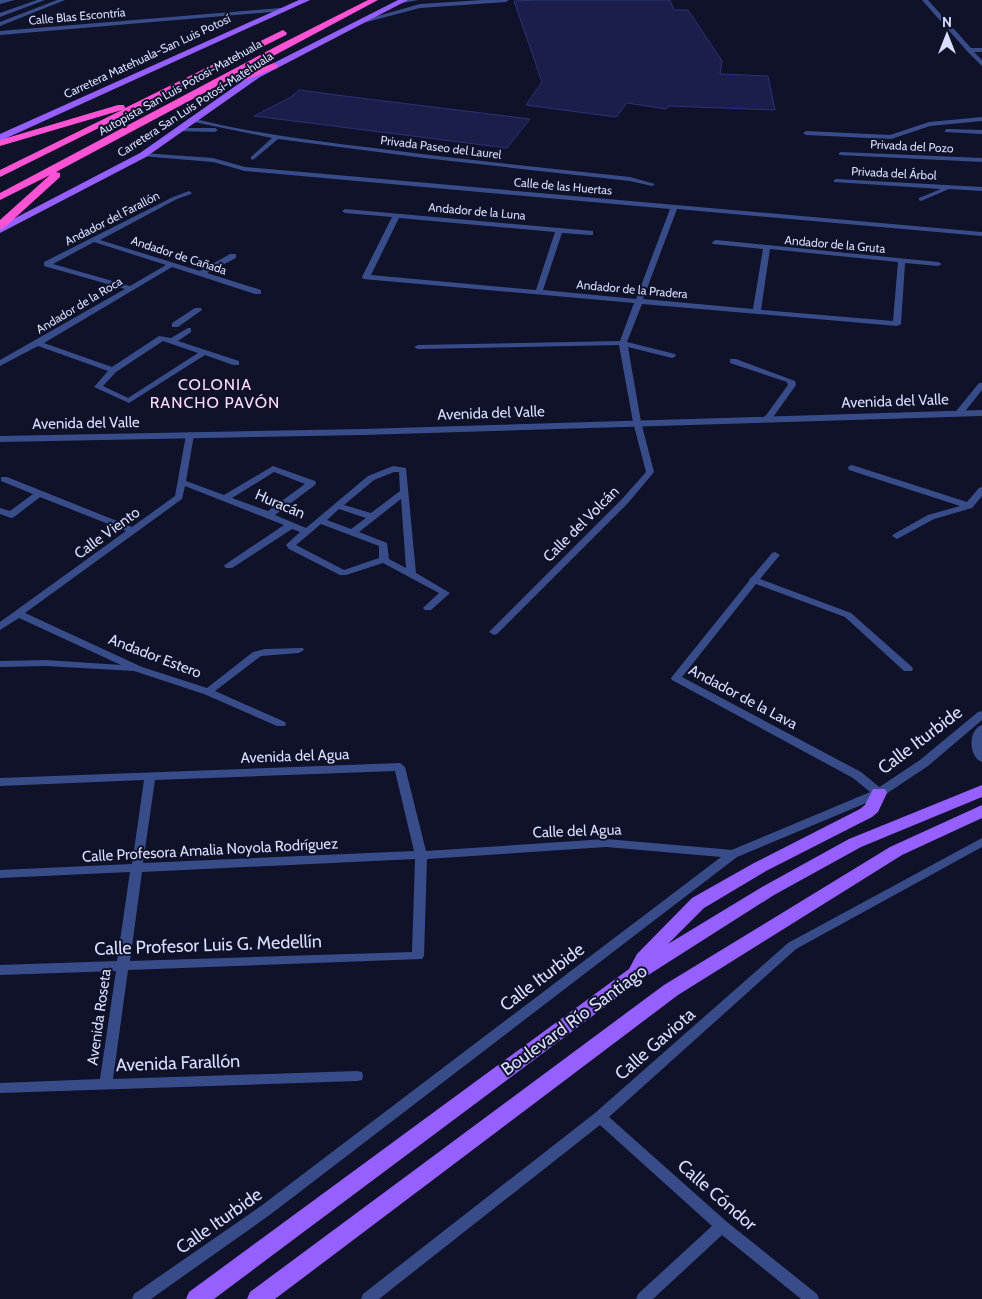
<svg xmlns="http://www.w3.org/2000/svg" width="982" height="1299" font-family="Cabin,sans-serif">
<rect width="100%" height="100%" fill="#0f1229"/>
<g fill="#1b1e4b" stroke="#2c3278">
<path d="M540,0h130l4,10h14l34,51 -2,13 48,2 7,34 -106,-4 -3,3 -39,-6 -11,14 -90,-12 16,-23 -28,-81z"/>
<path d="M299,90l53,7 178,22 -23,29 -253,-32 37,-19z"/>
</g>
<g fill="none" stroke-linecap="round" stroke-linejoin="round">
<g fill="#394c8a" fill-rule="evenodd">
<path d="M0,0h15l-15,4z"/>
<path d="M922,0h6l43,48h11v4h-8l8,8v6l-15,-15z"/>
<path d="M280,8l2,1v2l-282,24v-4z"/>
<path d="M982,117v4l-52,5 -39,13 -85,-4 -3,-2 3,-2 84,4 39,-13z"/>
<path d="M191,118c60,15 122,23 183,30 85,11 171,20 256,29l25,7 -3,2 -22,-5 -206,-23 -146,-19 -25,21 -2,-1v-2l21,-19 -83,-17 -1,-1z"/>
<path d="M177,128h38l3,2 -3,2 -40,-1v-2z"/>
<path d="M947,129l35,1v4l-37,-2v-2z"/>
<path d="M841,152l141,6v4l-143,-7v-2z"/>
<path d="M143,153l70,5 32,9 737,65v4l-305,-27 -34,90 110,10 10,-60 -50,-5 -1,-2 4,-2 222,22 4,2 -4,2 -33,-3 -4,61 -4,2 -255,-22 -15,38 48,12 1,2 -4,2 -44,-11 13,75 13,50 -26,31 -131,131 -3,1 -5,-3 133,-133 24,-27 -13,-50 -14,-77 -201,4 -4,-2 4,-2 202,-4 14,-38 -271,-24 -1,-2 30,-60 -47,-4 -3,-2 3,-2 248,22v4h-3l-28,-2 -19,57 93,9 34,-90 -425,-38 -32,-9 -72,-6 -1,-1zM399,218l156,14 -19,58 -165,-15zM770,249l128,13 -5,59 -132,-11z"/>
<path d="M836,179l146,8v4l-33,-2 -28,12 -2,-1v-2l22,-9 -107,-7v-2z"/>
<path d="M189,191l3,2 -1,1 -14,5 -77,41 100,31 30,-17h6v4l-29,15 54,17v4h-6l-83,-27 -128,76 68,24 47,-31 12,2 17,-10h3v4l-13,9 61,20v4h-6l-28,-10 -76,48 -35,-16 14,-16 -70,-25 -38,20v-6l125,-71 -81,-23v-4l129,-65zM94,242l72,23 -36,21 -77,-22zM163,341l35,12 -70,45 -25,-12 13,-14z"/>
<path d="M195,308h6l1,2 -24,17h-6v-4z"/>
<path d="M730,359h6l59,22 1,4 -25,35 -3,1 -4,-3 24,-33 -1,-3 -57,-19z"/>
<path d="M979,383h3v7l-19,24h-6v-4z"/>
<path d="M190,432l4,3 -8,46 38,14 49,-29 42,15 1,2 -1,2 -40,30 31,13 62,-52 25,-10 13,2 10,105 34,20 -19,17h-6l-2,-2 2,-2 14,-13 -56,-30 -37,12h-6l-51,-26 -3,-4 2,-2 12,-11 -8,-3 -60,39h-6l-2,-2 2,-2 58,-39 -99,-39 -3,13 -157,114 117,54 65,21 46,-36 12,-3 38,-1 1,2 -5,3 -38,3 -46,35 70,31 1,2 -1,2h-8l-73,-32 -70,-23 -88,-5 -46,1v-6l46,-1 75,5 -102,-47 -19,12v-8l126,-91 -86,-34 -26,20 -3,1 -11,-4v-6l10,3 23,-17 -32,-13v-4h6l125,50 43,-31 11,-61zM274,472l31,12 -37,27 -36,-13zM394,472h5l1,19 -29,22 -27,-8 30,-25zM401,499l5,69 -17,-9 -2,-16 -28,-11zM339,509l27,9 -15,11 -24,-9zM321,524l58,22v12l-35,12 -48,-25z"/>
<path d="M852,465l115,37 12,-14 3,-1v9l-10,12 -38,11 -37,20 -5,-3 2,-2 34,-19 32,-9 -111,-36 -1,-2 1,-2z"/>
<path d="M775,552l5,3 -20,24 91,34 61,54 1,2 -1,2h-8l-59,-54 -89,-33 -74,93 179,95 22,18 1,3 -1,3h-8l-22,-18 -181,-98 -1,-2 78,-97 1,-3 2,-1 20,-24z"/>
<path d="M400,763l5,4 21,84 180,-12 127,11 4,1 2,3 -2,3 -4,1 -127,-11 -179,12 -3,97 -2,3 -294,11 -15,109 244,-8 5,1 1,4 -1,4 -5,1 -357,12v-10l100,-4 16,-108 -116,4v-10l117,-4 13,-89 -130,6v-8l132,-6 12,-84 -144,6v-8zM395,771l19,80 -271,12 12,-83zM415,859l-3,93 -282,9 12,-89z"/>
<path d="M982,838v9l-186,102 -187,168 118,105 90,72 2,5h-18l-79,-64 -69,64h-17l2,-5 74,-68 -112,-101 -221,174h-18l2,-5 232,-181 193,-170z"/>
</g>
<g fill="#394c8a" fill-rule="evenodd">
<path d="M37,0h8l-45,17v-4z"/>
<path d="M57,0h8l-65,26v-4z"/>
<path d="M400,0h19l-17,3z"/>
<path d="M482,0h27l-3,2 -86,6 -57,15 -3,-2 60,-17z"/>
<path d="M982,410v6l-619,19 -363,7v-6l363,-7z"/>
<path d="M982,711v9l-54,46 -45,30 -146,61 -466,357 -120,85h-19l2,-5 127,-88 468,-355 146,-61 45,-30 58,-48z"/>
<path d="M982,725v37c-14,-5 -14,-33 0,-37z"/>
</g>
<g fill="#965fff" fill-rule="evenodd">
<path d="M299,0h11l-310,141v-7z"/>
<path d="M398,0h10l-148,77 -114,80 -146,76v-7l140,-73 114,-80z"/>
<path d="M982,785v12l-121,50 -87,48 -132,84 -428,320h-28l3,-7 440,-323 8,-15 55,-56 62,-35 106,-54 5,-4 8,-16h12l2,4 -9,19 -6,5 -106,54 -62,37 -36,36 94,-57 87,-48z"/>
<path d="M982,805v13l-80,37 -224,140 -403,304h-28l3,-7 414,-307 226,-138z"/>
</g>
<g fill="#ff53d5" fill-rule="evenodd">
<path d="M368,0h10l-322,172 4,1v4l-56,51 -4,1v-9l50,-45 -50,25v-7l277,-147z"/>
<path d="M283,30l4,3 -1,2 -286,142v-7l122,-60 -122,36v-6l118,-35h6l1,3z"/>
<path d="M274,63l4,3 -1,2 -38,14 -8,-2z"/>
</g>
</g>
<g text-anchor="middle" dominant-baseline="central" stroke-width="4" stroke-linejoin="round" paint-order="stroke">
<g font-size="12" fill="#d8deff" stroke="#0f1229">
<text transform="translate(77 16) rotate(-5)">Calle Blas Escontría</text>
<text transform="translate(147 56) rotate(-25)">Carretera Matehuala-San Luis Potosí</text>
<text transform="translate(180 87) rotate(-29)">Autopista San Luis Potosí-Matehuala</text>
<text transform="translate(195 104) rotate(-33)">Carretera San Luis Potosí-Matehuala</text>
<text transform="translate(912 146) rotate(3)">Privada del Pozo</text>
<text transform="translate(441 147) rotate(7)">Privada Paseo del Laurel</text>
<text transform="translate(894 173) rotate(3)">Privada del Árbol</text>
<text transform="translate(563 186) rotate(5)">Calle de las Huertas</text>
<text transform="translate(477 211) rotate(5)">Andador de la Luna</text>
<text transform="translate(112 218) rotate(-27)">Andador del Farallón</text>
<text transform="translate(835 244) rotate(5)">Andador de la Gruta</text>
<text transform="translate(179 255) rotate(18)">Andador de Cañada</text>
<text transform="translate(632 289) rotate(5)">Andador de la Pradera</text>
<text transform="translate(79 305) rotate(-31)">Andador de la Roca</text>
</g>
<g font-size="15" fill="#d8deff" stroke="#0f1229">
<text transform="translate(895 401) rotate(-2)">Avenida del Valle</text>
<text transform="translate(491 413) rotate(-2)">Avenida del Valle</text>
<text transform="translate(86 423) rotate(-1)">Avenida del Valle</text>
<text transform="translate(280 504) rotate(23)">Huracán</text>
<text transform="translate(581 524) rotate(-45)">Calle del Volcán</text>
<text transform="translate(107 533) rotate(-36)">Calle Viento</text>
<text transform="translate(155 656) rotate(21)">Andador Estero</text>
<text transform="translate(743 697) rotate(28)">Andador de la Lava</text>
<text transform="translate(295 756) rotate(-2)">Avenida del Agua</text>
<text transform="translate(577 831) rotate(-2)">Calle del Agua</text>
<text transform="translate(210 850) rotate(-3)">Calle Profesora Amalia Noyola Rodríguez</text>
<text transform="translate(99 1017) rotate(-82)">Avenida Roseta</text>
</g>
<g font-size="16" letter-spacing="1" fill="#ffdafc" stroke="#0f1229">
<text x="215" y="384">COLONIA<tspan x="215" dy="18">RANCHO PAVÓN</tspan></text>
</g>
<g font-size="18" fill="#d8deff" stroke="#0f1229">
<text transform="translate(920 740) rotate(-37)">Calle Iturbide</text>
<text transform="translate(208 945) rotate(-2)">Calle Profesor Luis G. Medellín</text>
<text transform="translate(542 977) rotate(-37)">Calle Iturbide</text>
<text transform="translate(574 1020) rotate(-36)">Boulevard Río Santiago</text>
<text transform="translate(655 1044) rotate(-41)">Calle Gaviota</text>
<text transform="translate(178 1063) rotate(-2)">Avenida Farallón</text>
<text transform="translate(717 1195) rotate(41)">Calle Cóndor</text>
<text transform="translate(219 1221) rotate(-35)">Calle Iturbide</text>
</g>
</g>
<g transform="translate(947 35)" stroke="#0f1229" stroke-width="4" paint-order="stroke">
<path d="M0-4L9 19L0 12L-9 19Z" fill="#d8deff"/>
<text y="-8" font-size="14" font-weight="bold" text-anchor="middle" fill="#d8deff">N</text>
</g>
</svg>
